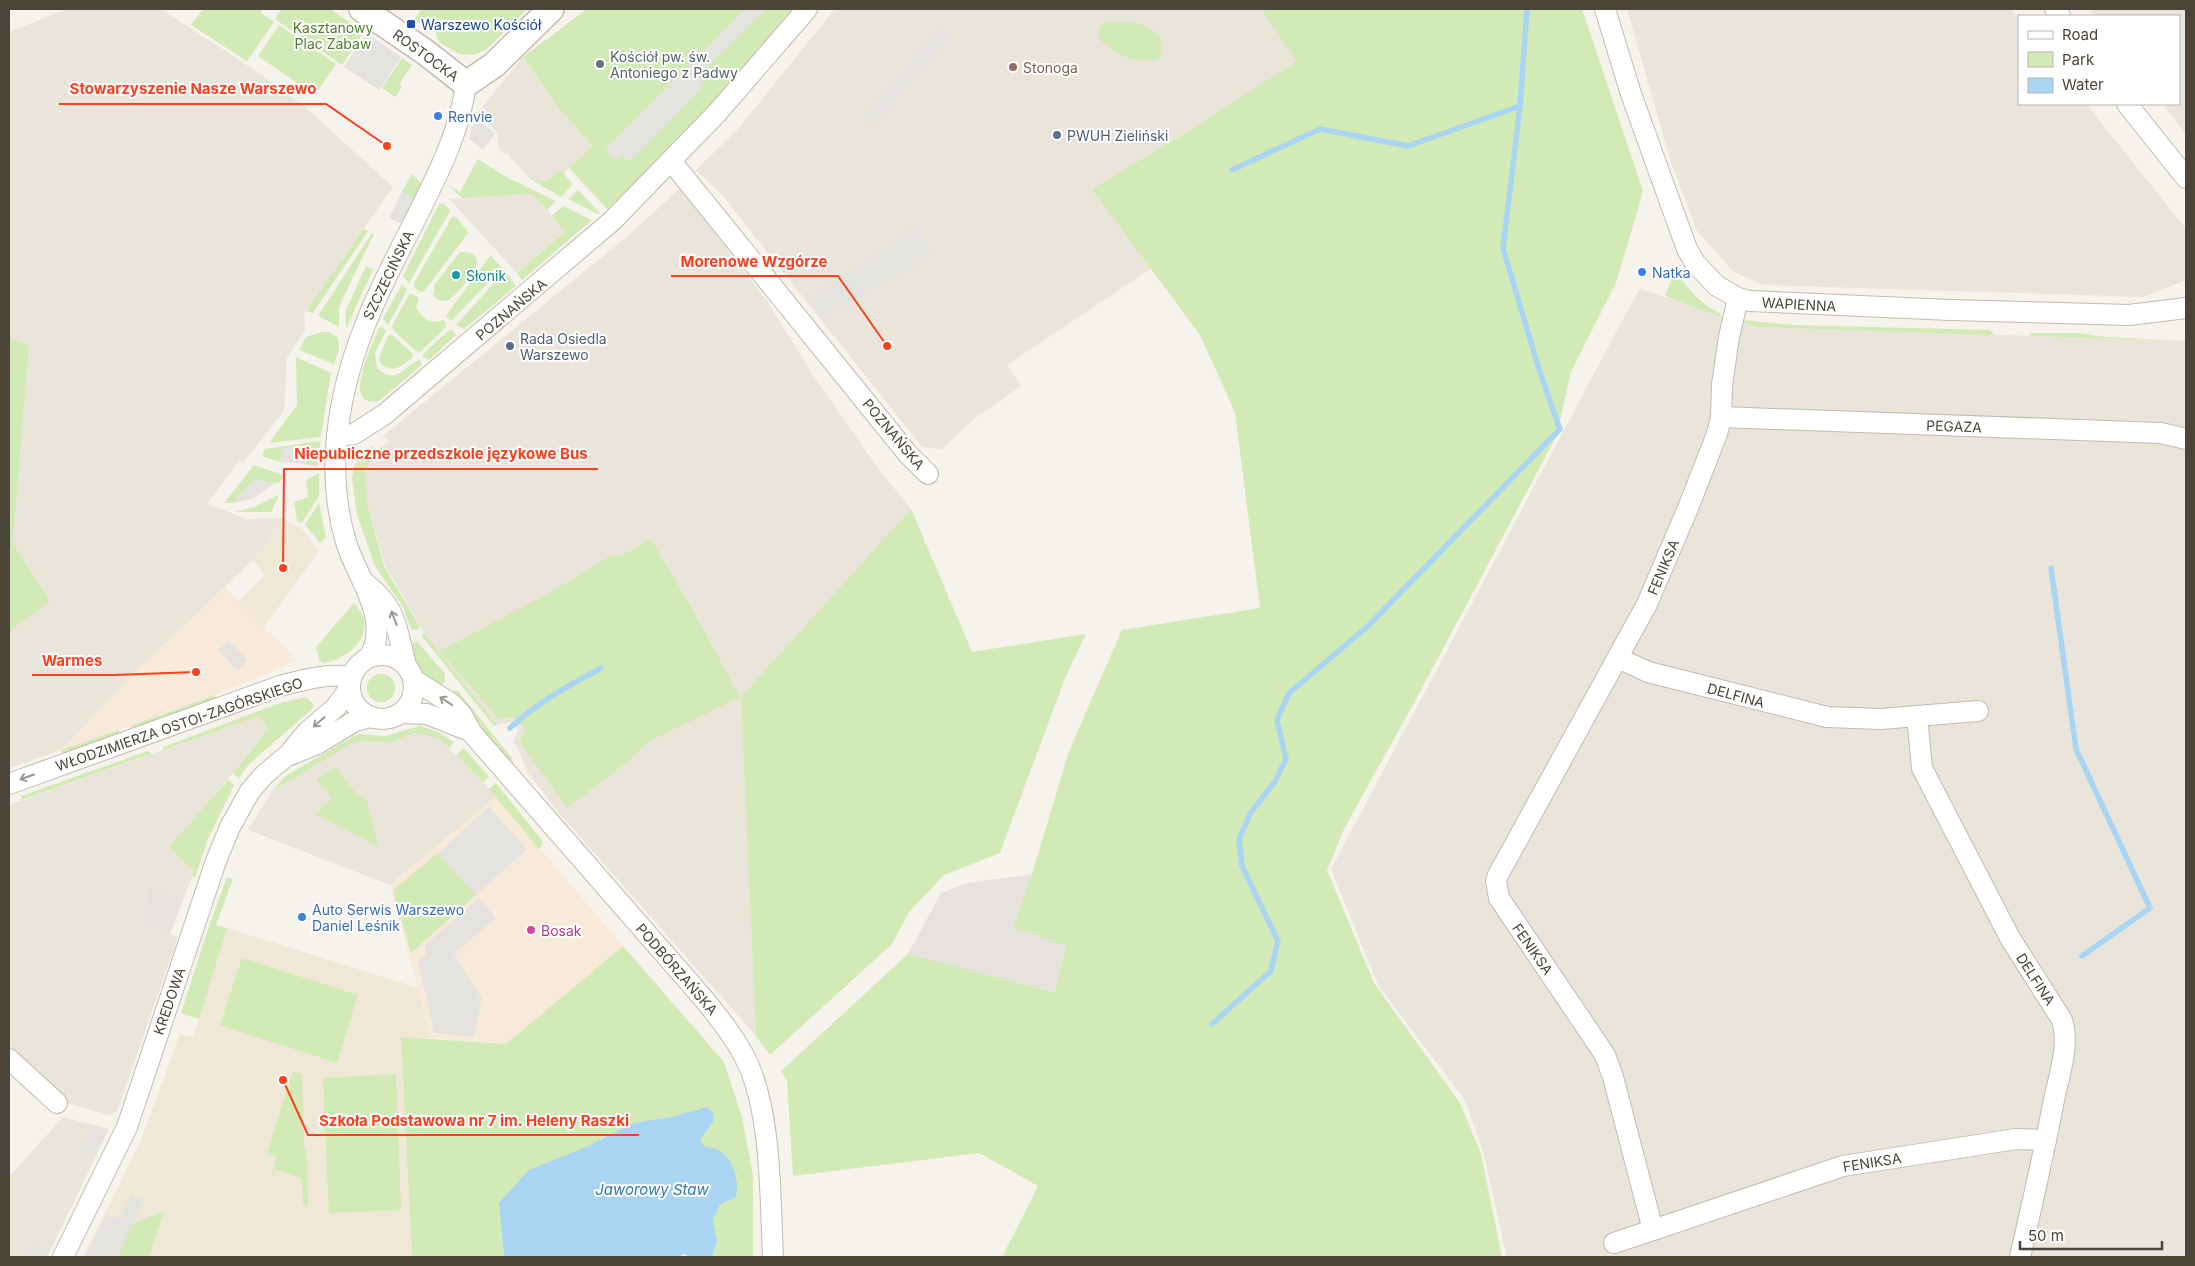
<svg xmlns="http://www.w3.org/2000/svg" width="2195" height="1266" font-family="Inter,sans-serif">
<rect width="100%" height="100%" fill="#f6f3ec"/>
<g fill="#eae5da">
<path d="M67,9h94l107,70 44,34 81,74 -89,126 1,17 -18,27 -3,54 -41,52 -4,-3 -32,44 40,15 36,-1 -20,33 -124,117 -78,82 -52,18v-136l41,-31 -37,-58 16,-198 -20,-8v-305z"/>
<path d="M835,9h426l37,52 -98,63 -107,65 59,79 -145,97 14,21 -47,33 -32,30 -20,-2 -200,-252 -26,-25 41,-40z"/>
<path d="M1627,9h384l8,10v85h67l100,125v51l-43,17 -27,-1 -353,-11 -29,-13 -37,-41 -26,-69z"/>
<path d="M2089,9h97v125l-23,-30h16v-88h-85z"/>
<path d="M523,57l36,51 33,38 -39,38 -23,-5 -23,-26 -3,1 -6,-7v-14l-22,-18z"/>
<path d="M680,188l87,113 46,74 67,96 31,38 -49,56 -112,326 6,145 -196,-222 -33,-42 -7,-19 -7,-11 5,-12 -7,-8 -14,3 -72,-91 -40,-69 -17,-59 -3,-34 11,-21 13,-10 -5,-6 245,-200z"/>
<path d="M532,194l33,36 -48,43 -68,-74z"/>
<path d="M1639,289l65,20 20,9 34,9 428,14v916h-679l-23,-102 -19,-55 -87,-115 -47,-116z"/>
<path d="M259,716l9,13 -63,78 -35,40 24,24 -10,27 -35,-11 -8,37 37,13 -61,174 -8,4 -42,-12 -58,-58v-240z"/>
<path d="M415,733l23,5 36,34 22,25 -106,88 -142,-55 23,-37 57,-36 28,-16 35,1z"/>
<path d="M63,1117l46,12 -62,128h-38v-80z"/>
</g>
<g fill="#f7ead8">
<path d="M225,587l63,64 7,10 -77,33 -157,56 78,-82z"/>
<path d="M496,797l127,149 -117,98 -75,-6 -41,-153z"/>
</g>
<g fill="#e6e2dd">
<path d="M1032,874l-19,53 54,19 -12,46 -147,-38 33,-61 27,-10z"/>
<path d="M149,887l35,11 -14,36 -29,-10z"/>
</g>
<g fill="#efe8d6">
<path d="M283,518l20,12 16,21 -55,76 -26,-26 27,-26 -12,-14 10,-10z"/>
<path d="M227,928l191,60 13,50h-30l11,219h-329l58,-117 39,-106 13,3z"/>
</g>
<g fill="#d2eab5">
<path d="M203,9h60l-2,4 13,9 -27,39 -56,-36z"/>
<path d="M282,9h48l34,23 -22,33 -67,-46z"/>
<path d="M422,9h105l-41,41 -13,5 -14,-1 -20,-12 -4,-10 -14,-9 -8,-2z"/>
<path d="M587,9h209l-86,98 -100,105 -41,-44 23,-22 -33,-38 -36,-51z"/>
<path d="M1261,9h321l61,182 -6,21 -21,71 -45,89 -15,65 -142,266 -70,126 -17,41 47,113 86,120 21,51 21,103h-500l36,-71 -59,-33 -186,23 -6,-95 -6,-10 127,-117 147,38 11,-46 -53,-19 19,-53 37,-123 53,-121 138,-22 -25,-196 -35,-77 -108,-146 108,-65 97,-63z"/>
<path d="M1108,22c20,0 44,-1 54,20l-1,14c-17,14 -51,-4 -63,-19l2,-11z"/>
<path d="M279,25l57,39 -21,31 -57,-39z"/>
<path d="M402,58l10,7 -13,19 3,3 -7,10 -13,-9z"/>
<path d="M478,159l28,18 50,24 -9,9 -15,-16 -70,4 -14,-13 12,7z"/>
<path d="M560,170l13,14 -12,13 -31,-18 16,3z"/>
<path d="M412,174l8,8 2,5 -7,12 -13,-7z"/>
<path d="M578,190l22,23 -2,1 -30,-15z"/>
<path d="M443,203l7,7 -1,3 -40,70 -6,-7 36,-72z"/>
<path d="M563,206l29,14 -70,60 -5,-7 48,-42 -13,-15z"/>
<path d="M452,217h4l11,13 1,3 -44,58 -4,1 -6,-5v-4z"/>
<path d="M363,229l5,2 -55,82 -7,-2z"/>
<path d="M372,233l2,1 -32,66 -3,8v19l-21,-11z"/>
<path d="M460,252h6l8,2 3,7v4c-9,12 -28,51 -44,30l2,-11z"/>
<path d="M490,256l2,1 10,11 -51,53 -5,-5 1,-2z"/>
<path d="M366,266l7,3 -27,60v-19z"/>
<path d="M1675,271c13,17 26,34 46,43v3l-56,-21z"/>
<path d="M503,273h4l9,13 -52,43 -8,-4z"/>
<path d="M402,284l5,6 -19,35 -5,-6z"/>
<path d="M410,293l9,5 -3,9c5,11 15,18 27,13l3,3v4l-26,25 -4,-1 -23,-21 -1,-4z"/>
<path d="M1743,320l50,5 197,5 4,5 -236,-8 -18,-5z"/>
<path d="M382,327l4,4 -11,22 2,15c21,19 27,-4 43,-8l2,5 -43,36c-39,8 -6,-57 0,-73z"/>
<path d="M449,330h3l4,5 -27,25 -6,-3v-3z"/>
<path d="M323,332h5l10,5 1,12 -5,15 -35,-14 7,-13z"/>
<path d="M2030,333h47l29,4 80,4 -156,-5z"/>
<path d="M392,335l20,18 1,4c-10,8 -19,17 -32,7l-2,-6 9,-22z"/>
<path d="M9,337l20,8 -16,198 37,58 -41,31z"/>
<path d="M296,357l35,16 -10,62 -2,2 -50,6 28,-38z"/>
<path d="M319,441l1,2 -1,21 -3,2 -11,-2 -2,-16h-16l-8,14 -17,-6 3,-7z"/>
<path d="M371,446l5,5 -11,21 3,34 16,60 36,61 -4,3 -5,-1 -8,-22 -28,-41 -18,-52 -5,-35 2,-13z"/>
<path d="M254,465l26,9 3,3 -3,5c-10,4 -17,0 -25,-4l-21,25h-10z"/>
<path d="M319,473v23l-17,27 -5,-2 -3,-19 14,-5 -2,-17z"/>
<path d="M279,495l-8,17h-36l19,-5z"/>
<path d="M319,503l7,34 -6,6 -15,-18z"/>
<path d="M911,509l61,143 114,-18 -21,44 -65,175 -56,22 -35,37 -17,32 -122,111 -14,-19 -15,-339z"/>
<path d="M651,539l40,68 49,90 -90,44 -24,22 -59,45 -47,-66 5,-13 -12,-13 -14,3 -59,-68 111,-59 61,-37 9,1z"/>
<path d="M354,603c4,5 9,10 10,16 5,23 -21,42 -41,44l-4,-3 -3,-13z"/>
<path d="M424,633l73,92 -3,1 -73,-91z"/>
<path d="M417,641l28,33v6l-5,10c-17,-14 -24,-23 -31,-44z"/>
<circle cx="381" cy="688" r="14"/>
<path d="M453,690l5,1 54,67 3,11 -39,-48 -26,-26z"/>
<path d="M215,695l2,5 -84,32 -3,-6z"/>
<path d="M306,697l8,8 -1,3 -64,56 -10,14 -6,-5 35,-44 -9,-13 -96,34v-3l117,-44z"/>
<path d="M420,726l18,6 16,10 -5,6 -11,-10 -23,-5 -24,9 -35,-1 -85,51 16,-17 67,-39 6,-2 25,2z"/>
<path d="M118,730l2,7 -54,19 -4,-2 -1,-4z"/>
<path d="M464,748l25,29 -6,5 -27,-27z"/>
<path d="M148,751l3,3 -130,46v-4z"/>
<path d="M335,767l20,25 12,9 11,45 -63,-32 17,-16 -16,-18z"/>
<path d="M228,780l6,5 -26,54 -13,38h-3l2,-6 -25,-24z"/>
<path d="M496,783l45,56 2,4 -4,6 -50,-60z"/>
<path d="M438,853l38,42 -65,58 -18,-63z"/>
<path d="M227,877l6,2 -17,46 11,3 -28,91 -18,-6 29,-90z"/>
<path d="M623,946l101,116 18,55 11,59v81h-41l5,-16 -4,-21 7,-15 8,-3 9,-27c-11,-17 -12,-24 -34,-29l-3,-7 7,-31 -36,9 -38,6 -45,23 -89,57 5,54h-92l-11,-220 105,7z"/>
<path d="M242,958l116,37 -21,68 -117,-38z"/>
<path d="M293,1071l9,3 2,73 2,1 2,58 -5,-2 -1,-26 -27,-9 -6,15 8,-27 -10,-3z"/>
<path d="M396,1074l5,136 -72,3 -6,-135z"/>
<path d="M164,1211l-15,46h-32l16,-33z"/>
</g>
<g fill="#e5e3e0">
<path d="M745,9h21l-68,67 7,8 -75,78 -8,-7 -7,5 -10,-10z"/>
<path d="M941,26l10,9 -78,92 -10,-9z"/>
<path d="M366,33l35,24 -22,33 -35,-23z"/>
<path d="M475,117l20,17 -12,16 -14,-11z"/>
<path d="M402,192l13,7 -12,25 -14,-6z"/>
<path d="M914,227l19,28 -110,65 -15,-19z"/>
<path d="M293,447l1,2 9,-1 2,16 -26,-2 3,-4 -2,-10z"/>
<path d="M255,478l19,6 -22,15 -18,4z"/>
<path d="M229,641l19,20 -10,10 -20,-21z"/>
<path d="M489,807l38,42 -51,46 -38,-42z"/>
<path d="M479,898l17,20 -42,36 28,45 -8,38 -40,-4 -16,-72 8,-5 -1,-11z"/>
<path d="M93,1126l15,4 -14,28 -14,-7z"/>
<path d="M131,1194l13,7 -27,56h-32l21,-42 13,5z"/>
<path d="M35,1242l14,9 -3,6h-27z"/>
</g>
<path fill="#a9d4f2" d="M707,1107l7,6 -1,9 -13,17 4,7c4,1 11,2 15,4 16,11 20,30 17,47l-16,8 -7,15 4,21 -5,16h-22l-6,-3 -5,3h-175l-5,-54 30,-33 59,-24 45,-23 38,-6z"/>
<g fill="none" stroke-linecap="round" stroke-linejoin="round">
<g stroke="#a9d4f2" stroke-width="5.5">
<path d="M1527,9l-7,97 -17,142 35,118 21,61"/>
<path d="M1232,170l88,-41 88,17 112,-40"/>
<path d="M2051,568l25,181 74,159 -68,48"/>
<path d="M510,728c28,-26 58,-42 91,-60"/>
<path d="M1212,1024l59,-53 7,-30 -36,-75 -3,-27 12,-27 23,-29 12,-24 -9,-39 12,-27 78,-66 193,-198"/>
</g>
<defs>
<g id="minor">
<path d="M1605,9l26,85 56,155 8,14 22,23 21,12 12,3 200,9 179,5 57,-7"/>
<path d="M2055,9l5,7"/>
<path d="M2127,104l59,74"/>
<path d="M671,161l236,292 21,21"/>
<path d="M1738,298l-9,39 -7,48 -1,32 -4,17 -29,74 -41,96 -149,271 -2,6 3,17 106,157 8,22 40,153 190,-64 173,-27 30,1"/>
<path d="M1721,417l440,16 25,6"/>
<path d="M337,436l17,-2 31,-20 227,-193 105,-108 90,-104"/>
<path d="M366,584c32,25 30,44 40,81"/>
<circle cx="382" cy="687" r="32"/>
<path d="M370,656c21,-39 -13,-77 -24,-114 -10,-34 -13,-69 -9,-105 7,-76 39,-142 74,-209 23,-47 48,-91 55,-144"/>
<path d="M1618,658l30,14 179,45 54,2 97,-8"/>
<path d="M414,680l38,24 10,11 9,17 232,266c17,21 34,42 45,66 24,54 22,135 25,193"/>
<path d="M402,713l25,1 43,17"/>
<path d="M1917,716l5,52 88,170 52,82c8,25 -3,55 -8,80 -10,52 -22,105 -34,157"/>
<path d="M290,755l27,-11 38,-23 15,-4"/>
<path d="M9,784l271,-98c23,-6 47,-13 71,-9"/>
<path d="M9,1059l48,44"/>
<path d="M1614,1243l39,-13"/>
<path d="M63,1257l64,-130 89,-266 14,-34 20,-36 15,-17 23,-19 19,-23 29,-25 14,-20"/>
</g>
<path id="tertiary" d="M362,9l63,43 41,32 28,-19 57,-56"/>
</defs>
<use href="#minor" stroke="#c2bbae" stroke-width="22"/>
<use href="#tertiary" stroke="#c2bbae" stroke-width="28"/>
<use href="#minor" stroke="#fff" stroke-width="20"/>
<use href="#tertiary" stroke="#fff" stroke-width="25"/>
</g>
<defs><path id="oneway-shaft" d="M-6 0H5M1.5-3L5.5 0L1.5 3" fill="none" stroke-width="1.6" stroke-linecap="round" stroke-linejoin="round" transform="scale(1.25)"/></defs>
<g stroke="#9c9892">
<use href="#oneway-shaft" transform="translate(394 618) rotate(-111)"/>
<use href="#oneway-shaft" transform="translate(446 701) rotate(-146)"/>
<use href="#oneway-shaft" transform="translate(319 722) rotate(139)"/>
<use href="#oneway-shaft" transform="translate(27 777) rotate(161)"/>
</g>
<rect fill="#1a4fb4" stroke="#fff" stroke-width="2" x="406" y="19" width="10" height="10" rx="2.5"/>
<circle fill="#6b7280" stroke="#fff" stroke-width="2" cx="600" cy="64" r="5"/>
<circle fill="#8d6e63" stroke="#fff" stroke-width="2" cx="1013" cy="67" r="5"/>
<g fill="#3f7fe0" stroke="#fff" stroke-width="2">
<circle cx="438" cy="116" r="5"/>
<circle cx="1642" cy="272" r="5"/>
<circle cx="302" cy="917" r="5"/>
</g>
<g fill="#5c6f8a" stroke="#fff" stroke-width="2">
<circle cx="1057" cy="135" r="5"/>
<circle cx="510" cy="346" r="5"/>
</g>
<circle fill="#0f9aa8" stroke="#fff" stroke-width="2" cx="456" cy="275" r="5"/>
<circle fill="#d1479c" stroke="#fff" stroke-width="2" cx="531" cy="930" r="5"/>
<g text-anchor="middle" dominant-baseline="central" stroke-width="4" stroke-linejoin="round" paint-order="stroke">
<g font-size="14" fill="#164399" stroke="#fff" text-anchor="start">
<text x="421" y="24">Warszewo Kościół</text>
</g>
<g font-size="14" fill="#4a7f2a" stroke="#fff">
<text x="333" y="27">Kasztanowy<tspan x="333" dy="16">Plac Zabaw</tspan></text>
</g>
<g font-size="14" fill="#4b4439" stroke="#fff">
<text transform="translate(426 55) rotate(36)">ROSTOCKA</text>
<text transform="translate(388 275) rotate(-64)">SZCZECIŃSKA</text>
<text transform="translate(1799 304) rotate(3)">WAPIENNA</text>
<text transform="translate(511 309) rotate(-40)">POZNAŃSKA</text>
<text transform="translate(1954 426) rotate(2)">PEGAZA</text>
<text transform="translate(894 434) rotate(50)">POZNAŃSKA</text>
<text transform="translate(1663 567) rotate(-67)">FENIKSA</text>
<text transform="translate(1736 695) rotate(15)">DELFINA</text>
<text transform="translate(179 724) rotate(-19)">WŁODZIMIERZA OSTOI-ZAGÓRSKIEGO</text>
<text transform="translate(1533 949) rotate(55)">FENIKSA</text>
<text transform="translate(677 969) rotate(49)">PODBÓRZAŃSKA</text>
<text transform="translate(2036 979) rotate(57)">DELFINA</text>
<text transform="translate(169 1001) rotate(-71)">KREDOWA</text>
<text transform="translate(1872 1162) rotate(-9)">FENIKSA</text>
</g>
<g font-size="14" fill="#5b616d" stroke="#fff" text-anchor="start">
<text x="610" y="56">Kościół pw. św.<tspan x="610" dy="16">Antoniego z Padwy</tspan></text>
</g>
<g font-size="14" fill="#785e54" stroke="#fff" text-anchor="start">
<text x="1023" y="67">Stonoga</text>
</g>
<g font-size="14" fill="#366cbe" stroke="#fff" text-anchor="start">
<text x="448" y="116">Renvie</text>
<text x="1652" y="272">Natka</text>
<text x="312" y="909">Auto Serwis Warszewo<tspan x="312" dy="16">Daniel Leśnik</tspan></text>
</g>
<g font-size="14" fill="#4e5e75" stroke="#fff" text-anchor="start">
<text x="1067" y="135">PWUH Zieliński</text>
<text x="520" y="338">Rada Osiedla<tspan x="520" dy="16">Warszewo</tspan></text>
</g>
<g font-size="14" fill="#0d838f" stroke="#fff" text-anchor="start">
<text x="466" y="275">Słonik</text>
</g>
<g font-size="14" fill="#b23c85" stroke="#fff" text-anchor="start">
<text x="541" y="930">Bosak</text>
</g>
<g font-size="15" font-style="italic" fill="#2e7ab2" stroke="#fff">
<text x="652" y="1189">Jaworowy Staw</text>
</g>
</g>
<path fill="none" stroke="#fc3f1d" stroke-width="2" d="M387 146L326 104H59M887 346L838 276H671M283 568L284 469H598M196 672L113 675H32M283 1080L308 1135H639"/>
<g fill="#fc3f1d" stroke="#fff" stroke-width="2">
<circle cx="387" cy="146" r="5"/>
<circle cx="887" cy="346" r="5"/>
<circle cx="283" cy="568" r="5"/>
<circle cx="196" cy="672" r="5"/>
<circle cx="283" cy="1080" r="5"/>
</g>
<g font-size="15" text-anchor="middle" font-weight="bold" fill="#fc3f1d" stroke="#fff" stroke-width="4" stroke-linejoin="round" paint-order="stroke">
<text x="193" y="94">Stowarzyszenie Nasze Warszewo</text>
<text x="754" y="267">Morenowe Wzgórze</text>
<text x="441" y="459">Niepubliczne przedszkole językowe Bus</text>
<text x="72" y="666">Warmes</text>
<text x="474" y="1126">Szkoła Podstawowa nr 7 im. Heleny Raszki</text>
</g>
<rect width="2195" height="1266" fill="none" stroke="#4b4439" stroke-width="20"/>
<rect x="2018" y="15" width="162" height="90" fill="#ffffff" stroke="#b7b4b0"/>
<rect x="2028" y="31" width="25" height="8" fill="#ffffff" stroke="#b7b4b0"/>
<text x="2062" y="40" font-size="15" fill="#4b4439">Road</text>
<rect x="2028" y="52" width="25" height="15" fill="#d2eab5" stroke="#b7b4b0"/>
<text x="2062" y="65" font-size="15" fill="#4b4439">Park</text>
<rect x="2028" y="78" width="25" height="15" fill="#a9d4f2" stroke="#b7b4b0"/>
<text x="2062" y="90" font-size="15" fill="#4b4439">Water</text>
<path d="M2020 1241v8h142v-8" fill="none" stroke="#4b4439" stroke-width="2.5"/>
<text x="2028" y="1241" font-size="15" fill="#4b4439" stroke="#ffffff" stroke-width="4" paint-order="stroke">50 m</text>
</svg>
